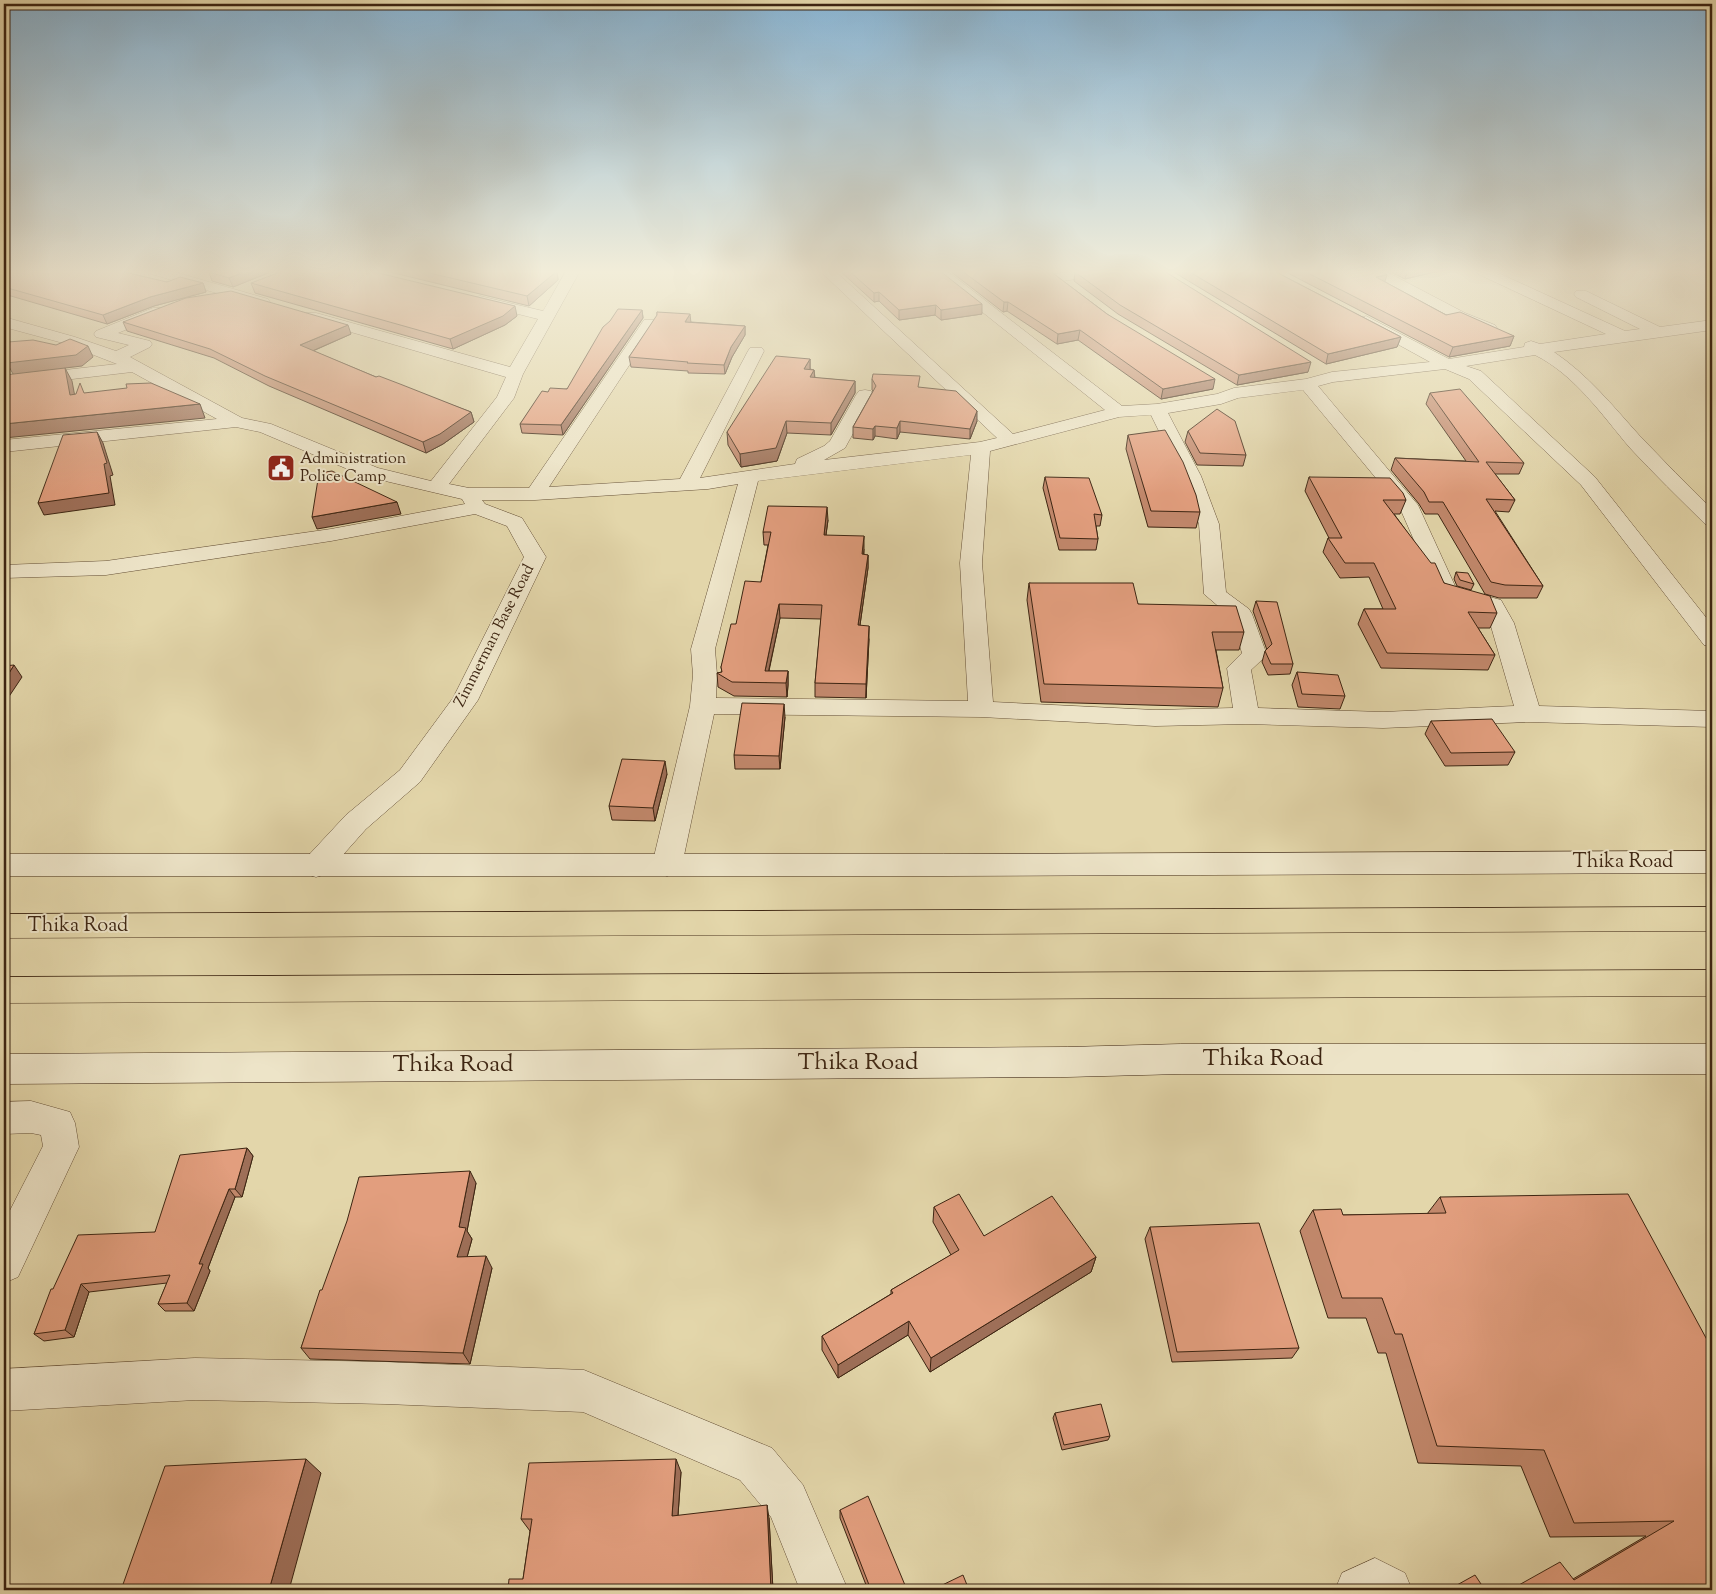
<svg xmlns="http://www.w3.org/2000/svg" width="1716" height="1594" font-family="'Sorts Mill Goudy',serif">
<rect width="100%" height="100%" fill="#e3d6aa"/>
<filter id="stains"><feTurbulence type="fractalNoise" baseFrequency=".004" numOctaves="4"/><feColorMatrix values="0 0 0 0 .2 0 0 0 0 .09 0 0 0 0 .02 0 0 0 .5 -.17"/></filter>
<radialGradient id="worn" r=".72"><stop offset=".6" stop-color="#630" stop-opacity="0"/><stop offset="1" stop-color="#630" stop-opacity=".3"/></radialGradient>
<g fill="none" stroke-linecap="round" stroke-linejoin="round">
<defs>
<g id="minor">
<path d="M149,271h22l97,28 2,3 -2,3h-10l-107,-31z"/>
<path d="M566,271h14l-57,103 -9,24 -65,86 20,4h60l115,-168h10l3,3 -108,164 131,-8 68,-128 2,-3h12l2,3 -64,127 95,-14 2,-5 27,-13 6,-5 26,-46 3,-4 6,-1 6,1 3,4 -29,53 -21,12 156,-18 17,-4 -177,-167h15l178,163 92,-24 -174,-139h16l175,135 35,-2 60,-10 17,-6 72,-9 26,-7 98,-10 -69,-38 -3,-3 3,-3 5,-2 83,43 75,-12 1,-4 6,-2 9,3 66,-10 -128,-60 -2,-3h18l131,60 15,-2 -64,-32 -2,-3 2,-3h10l74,36 52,-7v10l-158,22c34,23 58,53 85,83 24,25 48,50 73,74v17l-7,-2c-25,-25 -51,-50 -75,-76 -28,-33 -55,-73 -95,-93l-69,11 15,5 114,106 117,148v22l-8,-2 -123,-160 -112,-106 -24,-10 -112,13 -15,4 100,119 38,83 45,12 13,23 25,83 173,5v16l-183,-5 -146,6 -136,-4 -92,2 -174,-9 -267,-3 -32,151 -5,8 -10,3 -10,-3 -5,-8 38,-159 3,-31 -2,-26 47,-165 -30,5 -173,11h-53l3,4 37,14 24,39 -68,143 -58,82 -54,47 -40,45 -10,3 -10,-3 -5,-8 5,-8 40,-43 54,-45 53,-72 71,-141 -17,-31 -32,-12 -144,27 -225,34 -102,3v-13l102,-4 225,-32 134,-25 -3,-5 -98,-23 -104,-44 -24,-5 -232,25v-12l213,-21 -85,-47 -128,15v-10l113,-13 -54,-21 -59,-16v-10l71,20 41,14 13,-6 -33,-8 -2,-3 2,-3 57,-23h10l3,3 -3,3 -45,19 32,8 2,3 -2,3 -20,10 112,61 29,6 107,44 53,13 66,-84 9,-20 -200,-58 -3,-3 3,-3h10l194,54 28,-48 -63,-16 -2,-3 2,-3 5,-1 63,15zM1303,390l96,116 40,91 45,12 6,14 24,83 -131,6 -125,-4 -7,-38 16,-15 -15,-41 -3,-5 -23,-17 -7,-68 -18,-48 -33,-63 53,-9 17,-6zM1151,415l30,61 18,48 5,70 27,23 11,36 -15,15 6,40 -78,2 -162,-8 -11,-139 8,-112 129,-34zM971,455l-11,108 8,138 -252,-3 1,-23 -2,-26 43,-168z"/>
<path d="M1074,271h36l-2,3 -5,1 -47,7 -5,-1 -2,-3 2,-3z"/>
<path d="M1367,271h18l80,42 30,12 2,3 -2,3 -6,2 -34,-14 -86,-45z"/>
<path d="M31,1101l39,11 5,11 4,24 -61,130 -14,6v-61l39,-76 -2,-11 -10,-2 -27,1v-32z"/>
<path d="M195,1358l191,4 198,8 188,78 31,37 45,105h-48l-29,-73 -31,-37 -157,-68 -197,-8 -191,-4 -191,11v-42z"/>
<path d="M1375,1558l30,15 7,17h-77l7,-17z"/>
</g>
<g id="secondary">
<path d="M1712,851v22l-769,3h-939v-22h939z"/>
<path d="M1181,1044h531v30h-531l-114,3 -1063,7v-30l1063,-7z"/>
</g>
<g id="trunk">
<path d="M1712,907v24l-1708,7v-24z"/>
<path d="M1712,970v26l-1708,7v-26z"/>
</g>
</defs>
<use href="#minor" stroke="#665138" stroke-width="1"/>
<use href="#secondary" stroke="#3d2512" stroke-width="1"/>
<use href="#trunk" stroke="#3d2512" stroke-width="1"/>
<use href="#minor" fill="#ede4c8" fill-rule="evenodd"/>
<use href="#secondary" fill="#ede4c8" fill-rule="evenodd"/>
<use href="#trunk" fill="#e3d6aa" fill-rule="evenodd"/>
</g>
<g fill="#c2886c" stroke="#3d2512">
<path d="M4,271l163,11 36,1 3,9 -52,14 -47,18 -103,-30z"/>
<path d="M273,271l-40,16 -21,-6 -3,-9z"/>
<path d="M386,271h171l1,9 -29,26z"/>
<path d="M840,271h100l42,43 -41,6 -6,-5 -36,5 -20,-19 -5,1z"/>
<path d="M950,271h100l57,43 106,75 -52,10 -83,-59 -21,4 -50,-33 -4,1z"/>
<path d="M1172,271h102l127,66 -4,10 -71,17z"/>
<path d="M1284,271h95l6,11 61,33 68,21 -4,10 -61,11z"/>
<path d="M1389,271h50l-34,8z"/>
<path d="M1075,272l233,100 -71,13 -119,-71 -44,-33z"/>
<path d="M251,283l266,33 -12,9 -52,24 -198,-56z"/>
<path d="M642,310l1,8 -80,117 -41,-2 -2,-9 28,-32 19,-3z"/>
<path d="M657,312l34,10 54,4v9l-13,22 -7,17 -37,-1v-2l-57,-4 -2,-10 28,-41z"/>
<path d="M123,322l228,12 -38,17 63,26 95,35 3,10 -31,22 -17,9 -157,-67 -55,-28 -87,-27z"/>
<path d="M810,359v10l4,1 1,8 40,3v12l-24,42 -44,-2 -10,28 -36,6 -13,-22 -1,-13z"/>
<path d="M872,379l47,9 58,33 -7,18 -70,-7 -3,7 -22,-3 -2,4 -20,-2v-11l20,-36 -1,-1z"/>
<path d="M1430,393l94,70 -5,11h-24l20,26 -6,12 -14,-1 48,75 -6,12h-38l-14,-4 -47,-80h-13l-6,-10 -28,-34 4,-12 71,3 -40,-57z"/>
<path d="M1188,431l58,24 -3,11 -46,-1 -12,-23z"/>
<path d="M1128,435l72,77 -4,16 -48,-1 -22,-78z"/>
<path d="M1045,477l57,38 -2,11h-4l2,13 -2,11h-37l-16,-62z"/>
<path d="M1309,477l97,23 -6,14h-6l50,69 53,30 -7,15h-12l17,27 -7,15 -107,-2 -23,-44 6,-15h19l-14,-32 -29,1 -17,-26 5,-14h1l-24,-47z"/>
<path d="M828,520l-2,15 38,14v6h4v13l-8,57 9,14 -3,59 -51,-1v-14l6,-64 -41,-1 -11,53h19v14l-1,12 -53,-1 -16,-9 -1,-14 5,-1 -1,-5 15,-43 25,-42 7,-37h-4l-1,-13z"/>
<path d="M1456,572l18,12 -3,6 -14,-4 -3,-7z"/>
<path d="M1029,583l109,21 106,28 -5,18h-23l7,38 -5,19 -177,-5 -14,-102z"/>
<path d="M1256,601l37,63 -3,10 -22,1 -6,-13 3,-11 2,-1 -14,-39z"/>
<path d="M1297,672l48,24 -5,13 -42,-2 -6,-22z"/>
<path d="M785,717l-5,52h-45l-1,-14z"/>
<path d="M1431,721l84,31 -7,13 -63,1 -20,-32z"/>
<path d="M667,774l-12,47 -43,-1 -3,-14z"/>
<path d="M247,1148l6,8 -11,41h-7l-27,71 2,3 -16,40h-29l-7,-7 9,-21 -78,9 -15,45 -30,4 -10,-7 19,-45 102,-57z"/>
<path d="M476,1183l-9,48 5,8 -5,18 25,11 -22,96 -160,-5 -9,-11 21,-58z"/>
<path d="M1440,1197l272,152v241h-202l63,-11 73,-43 -96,1 -29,-71 -103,-3 -32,-110h-8l-12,-35h-38l-28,-87 13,-21 30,5 84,-1z"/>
<path d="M934,1207l50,29 112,21 -5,15 -161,100 -22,-37 -70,43 -16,-28v-14l69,-42v-4l60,-35 -18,-33z"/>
<path d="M1150,1227l149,121 -7,10 -120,4 -27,-123z"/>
<path d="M1055,1413l55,23 -2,4 -46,10 -9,-32z"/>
<path d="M681,1472l-3,44 91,2 4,72 -250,-11 7,-48 -9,-12z"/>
<path d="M840,1510l67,80h-39l-28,-72z"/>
</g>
<g fill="#9e6f58" stroke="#3d2512">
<path d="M247,271h26l-40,16 -4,-9z"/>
<path d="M557,271l1,9 -29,26 -2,-10z"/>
<path d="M1407,271h32l-34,8z"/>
<path d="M1387,275l-3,9 -8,-7z"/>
<path d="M203,283l3,9 -52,14 -47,18 -4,-9 47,-18z"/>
<path d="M879,292v9l-5,1v-9z"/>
<path d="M1004,302h4l-1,9 -4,1z"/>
<path d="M982,304v10l-41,6v-10z"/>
<path d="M936,305l-1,10 -36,5v-10z"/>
<path d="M515,306l2,10 -12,9 -52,24 -3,-10z"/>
<path d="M642,310l1,8 -80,117 -2,-10z"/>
<path d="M690,314l1,9 -6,-1z"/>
<path d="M348,325l3,9 -48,21 -3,-10z"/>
<path d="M745,326v9l-13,22 -7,17 -1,-9 7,-18z"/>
<path d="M1080,330l-2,10 -21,4 1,-10z"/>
<path d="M1514,336l-4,10 -61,11 4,-10z"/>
<path d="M1401,337l-4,10 -71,17 2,-10z"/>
<path d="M88,346l5,11 -11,9 -17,2 7,13 5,27 -64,-34 -6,-11z"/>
<path d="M810,359v12l-6,-2z"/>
<path d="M1311,362l-3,10 -71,13 2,-10z"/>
<path d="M814,370l1,12 -5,-5z"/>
<path d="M1215,379l-2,10 -52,10 2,-10z"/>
<path d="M855,381v12l-24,42v-12z"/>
<path d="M200,404l5,14 -201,20v-14z"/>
<path d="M977,411v10l-7,18v-10z"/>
<path d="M471,412l3,10 -31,22 -17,9 -3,-11z"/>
<path d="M786,421l1,12 -10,28 -36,6 -1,-13z"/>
<path d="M900,421v11l-3,7v-11z"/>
<path d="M875,426v10l-2,4v-11z"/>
<path d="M97,432l6,11 10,32 -3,1 5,29 -71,10 -6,-12z"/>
<path d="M397,502l4,12 -84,15 -5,-12z"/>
<path d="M827,507l1,13 -4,28v-13z"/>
<path d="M864,536v13l-2,19v-14z"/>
<path d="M868,555v13l-10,71v-14z"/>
<path d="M779,604l1,14 -14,65 -1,-12z"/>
<path d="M869,626v13l-3,59v-14z"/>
<path d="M14,665l8,12 -18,27v-23z"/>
<path d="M788,671v14l-1,12 -1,-14z"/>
<path d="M784,704l1,13 -5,52 -1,-13z"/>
<path d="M665,761l2,13 -12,47 -2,-13z"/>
<path d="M247,1148l6,8 -11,41 -7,-8z"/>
<path d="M470,1171l6,12 -9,48 5,8 -8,29 -7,-11 2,-30z"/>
<path d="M229,1189l6,8 -27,71 2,3 -16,40 -7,-8 12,-39z"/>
<path d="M486,1256l6,12 -22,96 -7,-11z"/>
<path d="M1096,1257l-5,15 -161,100 1,-14z"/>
<path d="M81,1284l8,8 -15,45 -9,-7z"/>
<path d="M909,1321l-1,14 -70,43v-13z"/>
<path d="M306,1459l15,14 -32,117h-20z"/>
<path d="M676,1459l5,13 -4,57 -5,-13z"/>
<path d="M767,1505l2,13 4,72h-2z"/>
</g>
<g fill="#e29e7e" stroke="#3d2512">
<path d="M4,271h116l47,11 13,-5 23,6 -53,14 -47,18 -99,-28z"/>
<path d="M211,271h36l-18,7 -20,-6z"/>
<path d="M283,271h87l145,35 -12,10 -53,23 -199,-56z"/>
<path d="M421,271h136l-30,25z"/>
<path d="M849,271h91l42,33 -41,6 -5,-5 -37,5 -20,-18 -5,1z"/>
<path d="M962,271h88l57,43 108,65 -52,10 -83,-59 -22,4 -50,-32h-4z"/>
<path d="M1082,271h82l147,91 -72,13 -119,-70 -45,-33z"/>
<path d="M1188,271h86l127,66 -73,17z"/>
<path d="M1304,271h75l8,4 -11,2 70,38 14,-3 54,24 -61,11z"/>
<path d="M231,291l117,34 -48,20 76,32 3,-1 21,8 71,28 -31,22 -17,8 -158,-66 -55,-27 -87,-27 63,-24z"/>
<path d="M618,309l24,1 -81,115 -41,-1 22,-33 6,1 2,-4 17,1 36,-62 7,-6z"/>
<path d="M657,312l33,2 -5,8 60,4 -14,21 -7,18 -37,-2 1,-1 -59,-5 28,-42z"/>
<path d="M70,339l18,7 -12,9 -69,8 1,-21 25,-2 23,5z"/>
<path d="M776,356l34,3 -6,10 10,1 -4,7 45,4 -24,42 -45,-2 -10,27 -36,6 -13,-22z"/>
<path d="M65,368l5,27 6,-1 4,-11 4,10 43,-5 -1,-4 25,-1 49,21 -196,20v-22l1,-27z"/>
<path d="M873,374l47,2 -2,11 38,4 21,20 -7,18 -70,-8 -3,7 -22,-2 -2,3 -20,-2 23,-41 -4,-7z"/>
<path d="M1460,389l64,74 -38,-1 29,38 -29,-1 57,87 -38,-1 -14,-3 -48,-80h-14l-5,-10 -29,-34 84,4 -49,-69z"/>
<path d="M1217,409l18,12 11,34 -46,-2 -12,-22z"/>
<path d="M1165,430l18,32 13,33 4,17 -49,-1 -23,-76z"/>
<path d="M97,432l10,31 -3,1 5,29 -71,10 25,-68z"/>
<path d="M332,471l65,31 -85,15 7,-44z"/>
<path d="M1045,477l44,1 13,37 -8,-1 4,25 -38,-1z"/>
<path d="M1309,477l81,1 13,15 3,7h-23l48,63h4l9,20 46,13 7,17 -29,-1 27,43 -108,-2 -23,-44h32l-22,-46h-29l-17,-25h14z"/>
<path d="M768,506l59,1 -3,28 40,1 -2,18 6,1 -10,70 11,1 -3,58 -51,-1 7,-78 -43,-1 -14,67h23l-2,12 -54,-1 -15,-9 5,-1 -1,-5 10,-43h5l9,-43 16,1 10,-50h-8z"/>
<path d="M1456,572l12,1 6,11 -14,-4z"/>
<path d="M1029,583h104l5,21 98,2 8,26h-32l11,56 -179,-4z"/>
<path d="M1256,601l21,1 16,62h-22l-6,-13 7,-7z"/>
<path d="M14,665l-10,16v-15z"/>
<path d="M1297,672l41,3 7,21 -43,-2z"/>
<path d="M742,703l42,1 -5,52 -45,-1z"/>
<path d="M1492,719l23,33 -64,1 -20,-32z"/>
<path d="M622,759l43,2 -12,47 -44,-2z"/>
<path d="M247,1148l-12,41h-6l-30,75h4l-16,39 -29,1 12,-29 -89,9 -16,46 -31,4 17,-45h2l25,-54 77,-3 25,-77z"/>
<path d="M470,1171l-11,56 7,1 -9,29 29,-1 -23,97 -162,-5 19,-58h2l25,-69 12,-44z"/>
<path d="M959,1194l25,42 68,-40 44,61 -165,101 -22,-37 -71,44 -16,-29 71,-43 -2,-3 68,-40 -25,-43z"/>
<path d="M1628,1194l84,155v171h-5l5,7v63h-202l50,-28 14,18 100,-59 -100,2 -30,-73 -107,-4 -35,-112h-7l-13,-36h-40l-29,-88 28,-1 2,6 103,-2 -6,-16z"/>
<path d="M1259,1223l40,125 -122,4 -27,-125z"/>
<path d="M1101,1404l9,32 -46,9 -9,-32z"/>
<path d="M306,1459l-37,131h-148l44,-124z"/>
<path d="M676,1459l-4,57 95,-11 4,85h-263l1,-11h14l9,-60h-11l8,-56z"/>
<path d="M868,1496l39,94h-36l-31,-80z"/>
<path d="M963,1575l6,15h-37z"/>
<path d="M1475,1575l10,15h-37z"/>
</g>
<linearGradient id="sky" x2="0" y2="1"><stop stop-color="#89b5d4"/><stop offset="0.55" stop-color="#f2edd9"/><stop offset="1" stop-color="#f2edd9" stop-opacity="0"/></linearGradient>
<rect width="1716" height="494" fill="url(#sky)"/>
<defs>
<symbol id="civic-square" viewBox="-11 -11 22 22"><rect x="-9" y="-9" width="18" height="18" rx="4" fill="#8f2418" stroke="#ede4c8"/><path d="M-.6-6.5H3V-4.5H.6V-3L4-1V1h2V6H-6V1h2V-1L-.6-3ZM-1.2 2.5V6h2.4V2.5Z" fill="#fff"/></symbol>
</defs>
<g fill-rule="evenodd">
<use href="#civic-square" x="265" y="452" width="32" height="32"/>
</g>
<g text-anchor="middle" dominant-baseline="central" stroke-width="4" stroke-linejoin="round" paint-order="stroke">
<g font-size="16" fill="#3d2512" stroke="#ede4c8" text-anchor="start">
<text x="300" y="459">Administration<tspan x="300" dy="18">Police Camp</tspan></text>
</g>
<g font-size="16" fill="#3d2512" stroke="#ede4c8">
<text transform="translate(495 636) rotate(-63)">Zimmerman Base Road</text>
</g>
<g font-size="20" fill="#3d2512" stroke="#ede4c8">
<text x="1623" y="862">Thika Road</text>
<text x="78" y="926">Thika Road</text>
</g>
<g font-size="24" fill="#3d2512" stroke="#ede4c8">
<text x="1263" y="1059">Thika Road</text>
<text x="858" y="1063">Thika Road</text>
<text x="453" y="1065">Thika Road</text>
</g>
</g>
<rect width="1716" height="1594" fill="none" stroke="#e3d6aa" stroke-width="20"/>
<rect x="5" y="5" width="1706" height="1584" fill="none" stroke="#3d2512" stroke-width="2.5"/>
<rect x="10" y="10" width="1696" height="1574" fill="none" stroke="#3d2512"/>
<rect width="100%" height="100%" filter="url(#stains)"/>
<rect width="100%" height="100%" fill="url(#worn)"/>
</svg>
